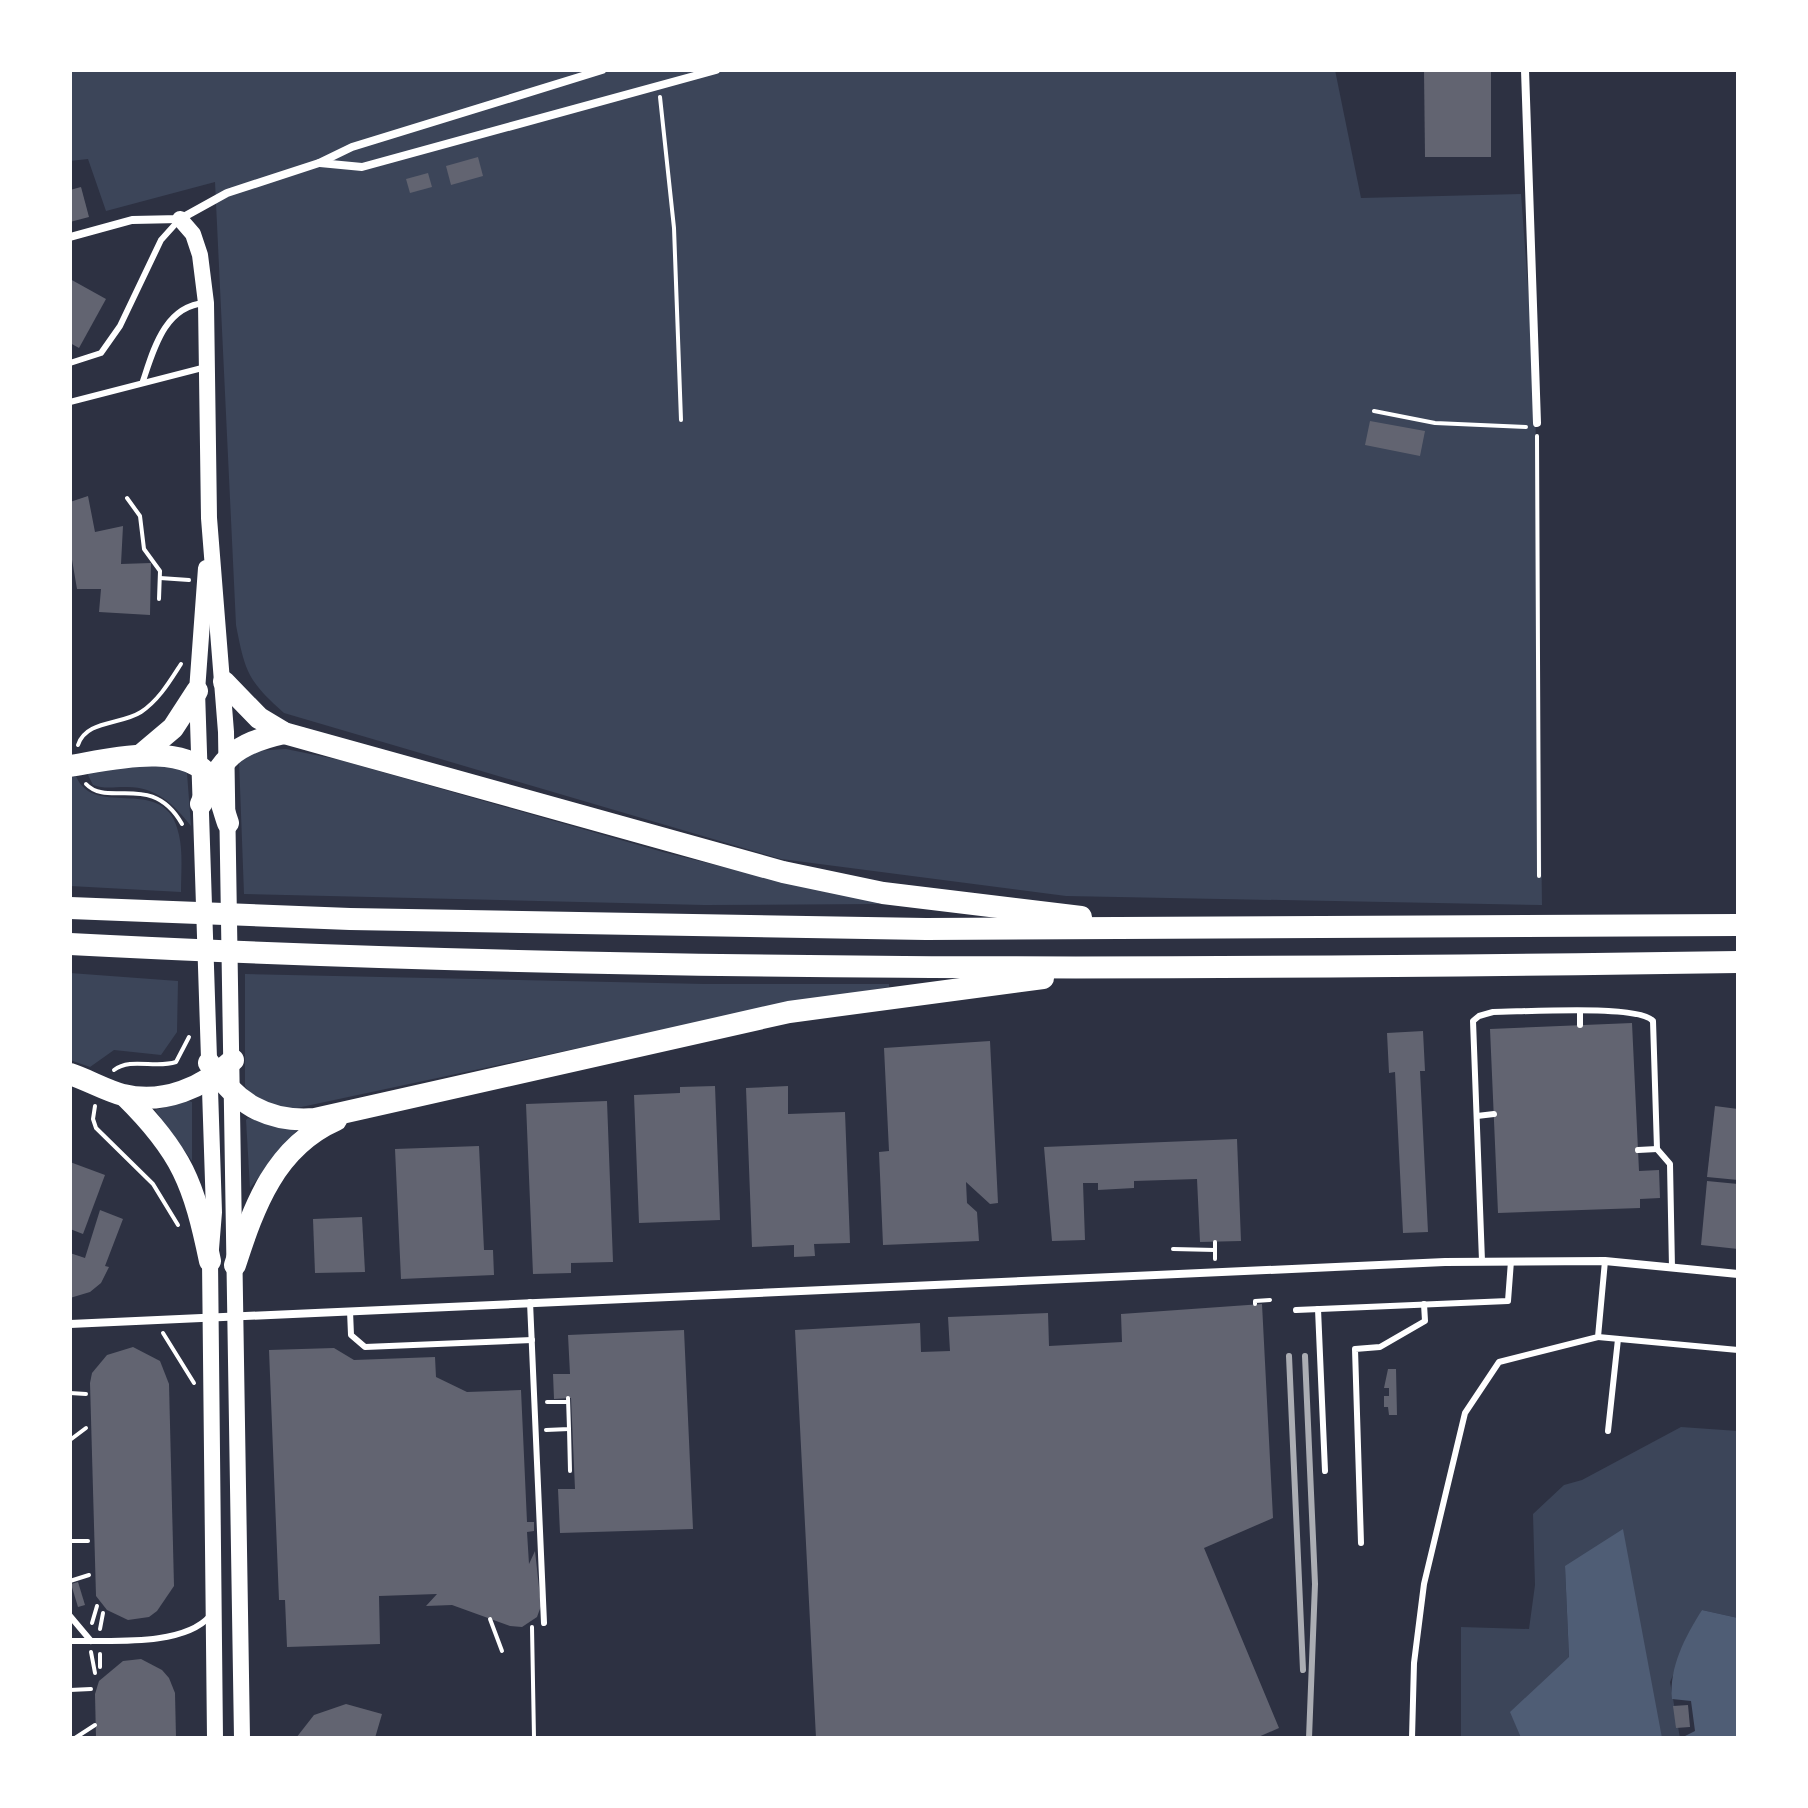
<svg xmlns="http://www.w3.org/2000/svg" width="1808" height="1808" font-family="Barlow,sans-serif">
<rect width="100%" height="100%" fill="#2d3142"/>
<g fill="#3c4559">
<path d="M70,70h1265l26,128 160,-4 14,187 7,524 -476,-9 -285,-37 -497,-146c-36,-32 -39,-41 -48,-88l-21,-443 -109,29 -18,-52 -18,2z"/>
<path d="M286,749l54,11 323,92 145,36 70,12v4l-174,1 -460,-11 -5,-134 13,-9z"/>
<path d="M146,764l35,4 6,5 4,53c-17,-22 -36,-40 -66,-39 -12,0 -21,2 -32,-2l-6,-12z"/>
<path d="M76,776c18,45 91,-5 103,59 4,18 2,38 2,57l-111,-6v-109z"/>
<path d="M70,973l108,8 -1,51 -16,23 -47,-5 -24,17 -20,-7z"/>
<path d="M245,974l460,10h184v3l-109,18 -488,104c-16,-4 -39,-6 -47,-23z"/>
<path d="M189,1101l3,1v59l-37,-51z"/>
<path d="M248,1118l49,12 -47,58 -4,-68z"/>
<path d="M1681,1427l57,4v187l-36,-8 -32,72 10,56h-19l-96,-172 4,92 -58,54 10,26h-60v-111l68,2 6,-44 -2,-71 31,-29 18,-5z"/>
</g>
<g fill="#4f5d75">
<path d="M1623,1529l39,209h-141l-11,-26 59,-55 -4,-91z"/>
<path d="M1702,1610l36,8v120h-57l14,-7 -4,-30 -19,-2c-3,-32 13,-62 30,-89z"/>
</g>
<g fill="#626471">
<path d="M1424,70h67v87h-66z"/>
<path d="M478,157l5,19 -32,9 -5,-19z"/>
<path d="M428,173l4,14 -22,6 -4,-14z"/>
<path d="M81,187l8,30 -19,5v-32z"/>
<path d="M70,279l36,20 -27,49 -9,-5z"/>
<path d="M1370,421l55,10 -5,25 -55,-11z"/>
<path d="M88,496l7,36 28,-6 -2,38 30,-1 -1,52 -51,-3 2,-23h-24l-7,-41v-46z"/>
<path d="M1632,1023l7,148 20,-1 1,28 -20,1v9l-142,5 -8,-184z"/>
<path d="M1423,1031l2,40h-5l8,161 -25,1 -8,-161 -6,1 -2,-40z"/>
<path d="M990,1041l8,162 -8,1 -24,-22 1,21 10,9 2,29 -96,4 -4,-93 10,-1 -5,-103z"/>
<path d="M715,1086l5,134 -81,3 -5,-128 46,-2v-6z"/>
<path d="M788,1086v28l57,-2 5,131 -36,1 1,12 -21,1v-12l-42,2 -6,-159z"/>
<path d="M607,1101l6,161 -42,1v10l-38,1 -7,-170z"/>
<path d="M1715,1106l23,3v71l-31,-3z"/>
<path d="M1237,1139l4,102 -41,1 -3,-63 -63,2v7l-36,2v-7h-15l2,57 -33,1 -8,-94z"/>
<path d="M479,1146l5,104h9l1,25 -93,4 -6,-130z"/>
<path d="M70,1162l35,13 -22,59 -13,-5z"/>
<path d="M1707,1181l31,3v65l-37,-4z"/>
<path d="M100,1210l23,9 -18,47 4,1 -8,16 -11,9 -20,6v-45l15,5z"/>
<path d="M362,1217l3,55 -50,1 -2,-54z"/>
<path d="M1262,1304l11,214 -69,30 75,180 -23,10h-440l-21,-408 125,-7 1,29 29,-1 -2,-34 100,-4 1,33 73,-4 -1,-28z"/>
<path d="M684,1330l9,199 -133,4 -2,-44h17l-4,-91 -17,1 -1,-25h17l-2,-39z"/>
<path d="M133,1347l27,14 9,23 5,202 -17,25 -8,6 -21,3 -21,-10 -11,-14 -6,-213 2,-10 15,-18z"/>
<path d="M334,1348l20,12 81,-3 1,20 31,15 54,-2 6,132h7v9l-7,1 2,32 6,-13 6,55 -4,11 -15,10 -12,-1 -58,-21 -26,1 11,-12 -58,2 1,48 -93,3 -2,-47h-6l-10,-250z"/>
<path d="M1388,1369h8l1,46h-8l-1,-8h-4v-11h5v-8h-5z"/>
<path d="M78,1582l7,23 -7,2 -7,-23z"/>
<path d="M141,1659l21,11 7,8 6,15 1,45h-80l-1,-44 4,-13 24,-20z"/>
<path d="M346,1704l36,10 -7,24h-79l18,-23z"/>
<path d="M1688,1705l2,22 -14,1 -3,-22z"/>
</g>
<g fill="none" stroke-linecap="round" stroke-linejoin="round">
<g stroke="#fff" stroke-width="4">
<path d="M660,97l14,131 7,192"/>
<path d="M1374,411l61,12 91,4"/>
<path d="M1537,436l2,440"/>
<path d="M127,498l13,18 4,33 16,22 -1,28"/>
<path d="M160,578l29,2"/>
<path d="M78,745c8,-25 43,-20 63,-33 18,-12 29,-31 40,-48"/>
<path d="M86,784c22,24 66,-13 96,40"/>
<path d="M114,1070c17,-13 41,-1 62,-8l13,-25"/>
<path d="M95,1106l-2,13 3,9 57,56 25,41"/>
<path d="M1215,1242v17"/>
<path d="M1173,1249l42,1"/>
<path d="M1255,1304v-3l15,-1"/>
<path d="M163,1333l31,50"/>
<path d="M70,1393l16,1"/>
<path d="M547,1402h21"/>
<path d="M569,1429l1,42"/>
<path d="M546,1430l23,-1 -1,-31"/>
<path d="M70,1440l16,-12"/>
<path d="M70,1541h18"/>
<path d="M70,1581l19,-6"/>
<path d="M490,1619l12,32"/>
<path d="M92,1623l5,-17"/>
<path d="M532,1627l2,111"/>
<path d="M100,1629l3,-16"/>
<path d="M91,1652l4,21"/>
<path d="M100,1654v13"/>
<path d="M70,1690l21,-1"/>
<path d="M75,1738l20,-13"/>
</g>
<g stroke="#fff" stroke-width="6">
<path d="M70,363l31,-10 19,-27 41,-86 18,-20"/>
<path d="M143,381c11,-33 22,-75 62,-78"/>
<path d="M70,402l136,-35"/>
<path d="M1580,1012v13"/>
<path d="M1477,1116l17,-2"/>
<path d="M1638,1150l19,-1"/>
<path d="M1482,1261l-9,-240 6,-5 14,-4c28,0 146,-8 160,9l4,128 13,15 2,104"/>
<path d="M530,1302l14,321"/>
<path d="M1318,1309l7,162"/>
<path d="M1296,1310l212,-9 3,-40"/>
<path d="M350,1311l1,24 14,12 167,-7"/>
<path d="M1598,1337l140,13"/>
<path d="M1608,1431l10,-92"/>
<path d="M1361,1543l-6,-194 25,-2 45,-26 -1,-17"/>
<path d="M70,1616l21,25"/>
<path d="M70,1641c40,-1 113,6 140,-25"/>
<path d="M1412,1738l2,-75 10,-79 41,-171 34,-51 99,-25 7,-76"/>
</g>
<g stroke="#fff" stroke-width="8">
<path d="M1525,70l12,353"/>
<path d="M320,163l42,4 354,-97"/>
<path d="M70,237l62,-17 48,-1 47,-26 92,-30 33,-16 250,-77"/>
<path d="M70,1324l1375,-62 160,-1 133,13"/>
</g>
<g stroke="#fff" stroke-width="16">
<path d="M180,219l13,15 7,21 6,48 3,215 17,214 16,1006"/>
<path d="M206,568l-9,123 17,521 -4,49 5,477"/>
</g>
<g stroke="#fff" stroke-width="22">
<path d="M224,682l35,36 25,15 499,139 100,21 198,24"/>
<path d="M141,755l32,-27 24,-37"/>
<path d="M70,766c38,-6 117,-27 143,15 7,13 10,28 15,42"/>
<path d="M201,804c20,-46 33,-60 83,-71"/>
<path d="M70,908l280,11 576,10 812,-4"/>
<path d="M70,944c555,29 1112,26 1668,18"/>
<path d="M209,1063c26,39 57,60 106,56l474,-107 254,-34"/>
<path d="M70,1074c18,6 35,16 53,21 41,10 81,-8 110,-35"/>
<path d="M125,1096c57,56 69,88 85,165"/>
<path d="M235,1265c19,-59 40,-118 101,-145"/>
</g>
<g stroke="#abadb3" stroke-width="6">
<path d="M1289,1356l14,314"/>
<path d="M1305,1356l10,228 -6,154"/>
</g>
</g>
<rect width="1808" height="1808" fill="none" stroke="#ffffff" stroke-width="144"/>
</svg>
